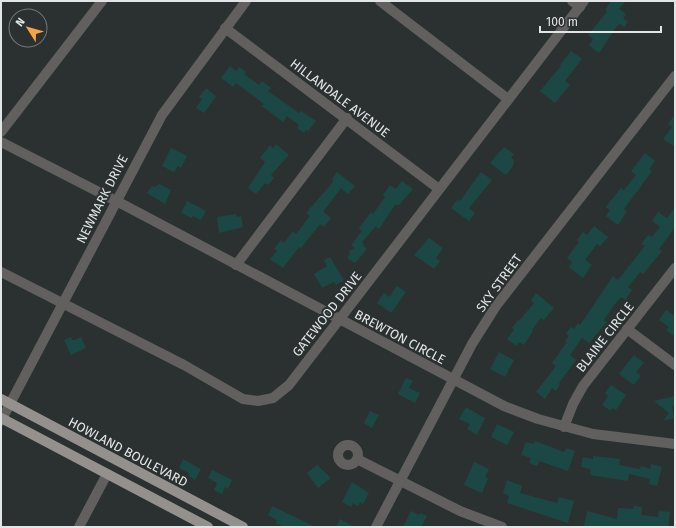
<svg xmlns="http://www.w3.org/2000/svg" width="676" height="528" font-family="'Fira Sans',sans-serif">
<rect width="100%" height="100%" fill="#2b3130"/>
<g fill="#1b4845">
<path d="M611,1h15l-7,8 7,5 -3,4 5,4 -4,5 -4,-3 -3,2 -18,27 -10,-8 4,-6 -5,-4 19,-23 -2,-2z"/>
<path d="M571,51l11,8 -17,22 5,4 -15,18 -15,-12 21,-25 -1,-1z"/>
<path d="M230,66l6,5 3,-4 7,5 -2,2 15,11 3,-4 9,7 -3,3 31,22 2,-2 15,10 -8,10 -2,-1 -2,3 -7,-5 2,-3 -12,-9 -4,6 -21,-16 2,-2 -28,-21 -3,4 -12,-9z"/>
<path d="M206,88l10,8 -12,17 -8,-5 6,-9 -3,-2z"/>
<path d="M675,114v33l-12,-8 9,-12 -4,-3z"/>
<path d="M276,144l13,11 -18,20 3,3 -6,7 -3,-2 -9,11 -8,-6 17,-26 -5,-4 10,-13 3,3z"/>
<path d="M504,147l10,7 -3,4 3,2 -1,6 -7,9 -16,-12z"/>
<path d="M171,148l16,8 -6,12 -3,-2 -4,6 -12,-6z"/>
<path d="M645,153l10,8 -6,8 3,2 -28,38 3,2 -9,14 -12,-9 4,-6 -4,-3 15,-19 3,2 12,-15 -5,-4z"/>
<path d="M337,172l18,14 -7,8 -7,-6 -18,24 8,6 -7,9 -4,-3 -19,24 -2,-1 -16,21 -13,-9 7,-8 -3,-2 7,-9 3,3 9,-12 3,3 14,-18 -4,-3 27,-31 -1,-3z"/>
<path d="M481,172l11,8 -23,28 6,5 -6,8 -18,-13 7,-9 2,2z"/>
<path d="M402,181l11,8 -14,16h-4l-16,24 -3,-3 -14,16 2,2 -1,2 4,3 -12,14 -8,-5 3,-4 -1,-3 6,-3 -4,-3 11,-14 -3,-3 12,-16 2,2 12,-17 -2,-2 7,-10 6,4z"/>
<path d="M159,184l12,6 -6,14 -18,-11 5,-7 3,1z"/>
<path d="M187,201l19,10 -5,9 -8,-4 -1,2 -11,-5z"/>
<path d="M675,207v20l-16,22 3,2 -19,23 -3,-2 -12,15 4,3 -7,10 -4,-3 -7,8 -10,15 3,2 -18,21 -7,-5 -12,17 6,5 -17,23 1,1 -4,7 -4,-3 -7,11 -9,-7 20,-26 -4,-3 15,-21 -2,-1 4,-5 -3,-2 5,-7 3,2 4,-6 2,2 33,-49 5,4 27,-34 -4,-2 7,-9 4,2 8,-10 -8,-6 6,-9 9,6z"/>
<path d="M236,214l1,3 4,-1 2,11 -24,6 -2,-16z"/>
<path d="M594,226l14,11 -8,9 -3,-2 -12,16 7,5 -9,13 -14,-11 3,-5 -5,-4 12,-16 -2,-2 6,-8 4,3z"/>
<path d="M429,238l14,10 -7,10 4,3 -6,8 -20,-14z"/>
<path d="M330,257l14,23 -8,5 -2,-3 -12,6 -8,-14 13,-8 -3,-6z"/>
<path d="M397,286l9,6 -15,21 -14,-10 7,-10 5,4z"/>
<path d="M536,293l18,15 -10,12 -3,-2 -9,12 1,1 -9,14 -5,-3 -2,4 -10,-7 7,-9 -2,-2 6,-8 1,1 15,-18 -3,-3z"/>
<path d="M666,310l9,6v21l-9,-7 3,-3 -10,-7z"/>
<path d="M71,337l1,3h3l6,-3 5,11 -15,7 -7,-15z"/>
<path d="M499,352l15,8 -9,17 -15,-8z"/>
<path d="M634,355l10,8 -8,9 5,4 -7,9 -15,-11z"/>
<path d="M406,378l7,3 -4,7 11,5 -5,10 -17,-9z"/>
<path d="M611,385l15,10 -10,15 -4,-2 -1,3 -9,-6 6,-9 -3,-3z"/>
<path d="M675,396v9l-3,1 2,12 -11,3 6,-8 -15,-12z"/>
<path d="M466,407l19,11 -8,17 -10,-6 3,-5 -11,-5z"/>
<path d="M370,411l9,4 -7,13 -8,-5z"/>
<path d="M497,424l17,8 -7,13 -16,-8z"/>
<path d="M535,441l29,11 2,-4 9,3 -7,20 -29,-10 -2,5 -8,-3 2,-5 -10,-3 5,-13 8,2z"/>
<path d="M593,456l27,3 -1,6 21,4 1,-3 9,3 1,-5 11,3 -5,19 -8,-2 1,-5 -21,-5 -1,7 -38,-6 1,-6 -10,-2 2,-10 10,2z"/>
<path d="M183,459l18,10 -6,11 -7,-4 1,-3 -10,-5z"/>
<path d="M474,462l15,7 -4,8 3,1 -6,15 -18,-8z"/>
<path d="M317,465l14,13 -13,10 -11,-15z"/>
<path d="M212,470l20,10 -4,9 -3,-2 -3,7 -8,-4 3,-7 -9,-5z"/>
<path d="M507,480l15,6 -2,7 37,10 2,-6 15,4 -6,22 -61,-20 2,-7 -6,-3z"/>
<path d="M352,482l17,11 -6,11 -3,-2 -2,4 -5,-3 -2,4 -9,-5z"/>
<path d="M272,506l27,13 16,8h-31l-8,-4 1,-3 -9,-5z"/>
<path d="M634,506l8,1 -1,8 17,2 1,-6 11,1 -2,15 -84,-1 3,-15 30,8 1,-11 15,1z"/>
<path d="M411,511l8,4 1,-2 7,3 -6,11h-18z"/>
<path d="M340,519l14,8h-18z"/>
</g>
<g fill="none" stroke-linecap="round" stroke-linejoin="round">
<g stroke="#62605f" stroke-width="10">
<path d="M380,1l128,98"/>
<path d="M572,1l8,6"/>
<path d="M225,28l214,161"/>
<path d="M1,132l101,-131"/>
<path d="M1,142l123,63 380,201 34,13 55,15 82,10"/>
<path d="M236,265l111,-147"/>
<path d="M1,272l183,93 59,34 15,2 15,-3 16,-13 295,-384"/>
<path d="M627,329l48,36"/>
<path d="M1,421l161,-306 84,-114"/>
<path d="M564,427l9,-23 10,-18 92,-118"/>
<circle cx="348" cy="455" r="10"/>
<path d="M357,459l103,52 42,16"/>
<path d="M79,527l28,-53"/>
<path d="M376,527l96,-183 24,-38 179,-230"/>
</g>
<g stroke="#94908d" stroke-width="10">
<path d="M1,399l242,128"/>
<path d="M1,418l207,109"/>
</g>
</g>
<g text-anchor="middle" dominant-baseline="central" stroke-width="4" stroke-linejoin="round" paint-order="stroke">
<g font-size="13" fill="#e2e5e5" stroke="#2b3130">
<text transform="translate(340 98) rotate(37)">HILLANDALE AVENUE</text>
<text transform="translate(102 199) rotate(-63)">NEWMARK DRIVE</text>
<text transform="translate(499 283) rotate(-54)">SKY STREET</text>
<text transform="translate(327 314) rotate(-52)">GATEWOOD DRIVE</text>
<text transform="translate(400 337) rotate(28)">BREWTON CIRCLE</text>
<text transform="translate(605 337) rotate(-52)">BLAINE CIRCLE</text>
<text transform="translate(128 452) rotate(28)">HOWLAND BOULEVARD</text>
</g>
</g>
<rect width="676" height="528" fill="none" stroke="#e2e5e5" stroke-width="4"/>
<g transform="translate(28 28) rotate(307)"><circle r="19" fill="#2b3130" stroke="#747978"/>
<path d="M0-3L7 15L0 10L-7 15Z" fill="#f7a149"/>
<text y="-6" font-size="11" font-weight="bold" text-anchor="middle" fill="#e2e5e5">N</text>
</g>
<path d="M540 26v6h121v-6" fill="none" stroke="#e2e5e5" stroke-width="2"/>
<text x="546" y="26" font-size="12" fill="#e2e5e5" stroke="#2b3130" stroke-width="3" paint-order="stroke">100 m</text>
</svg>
